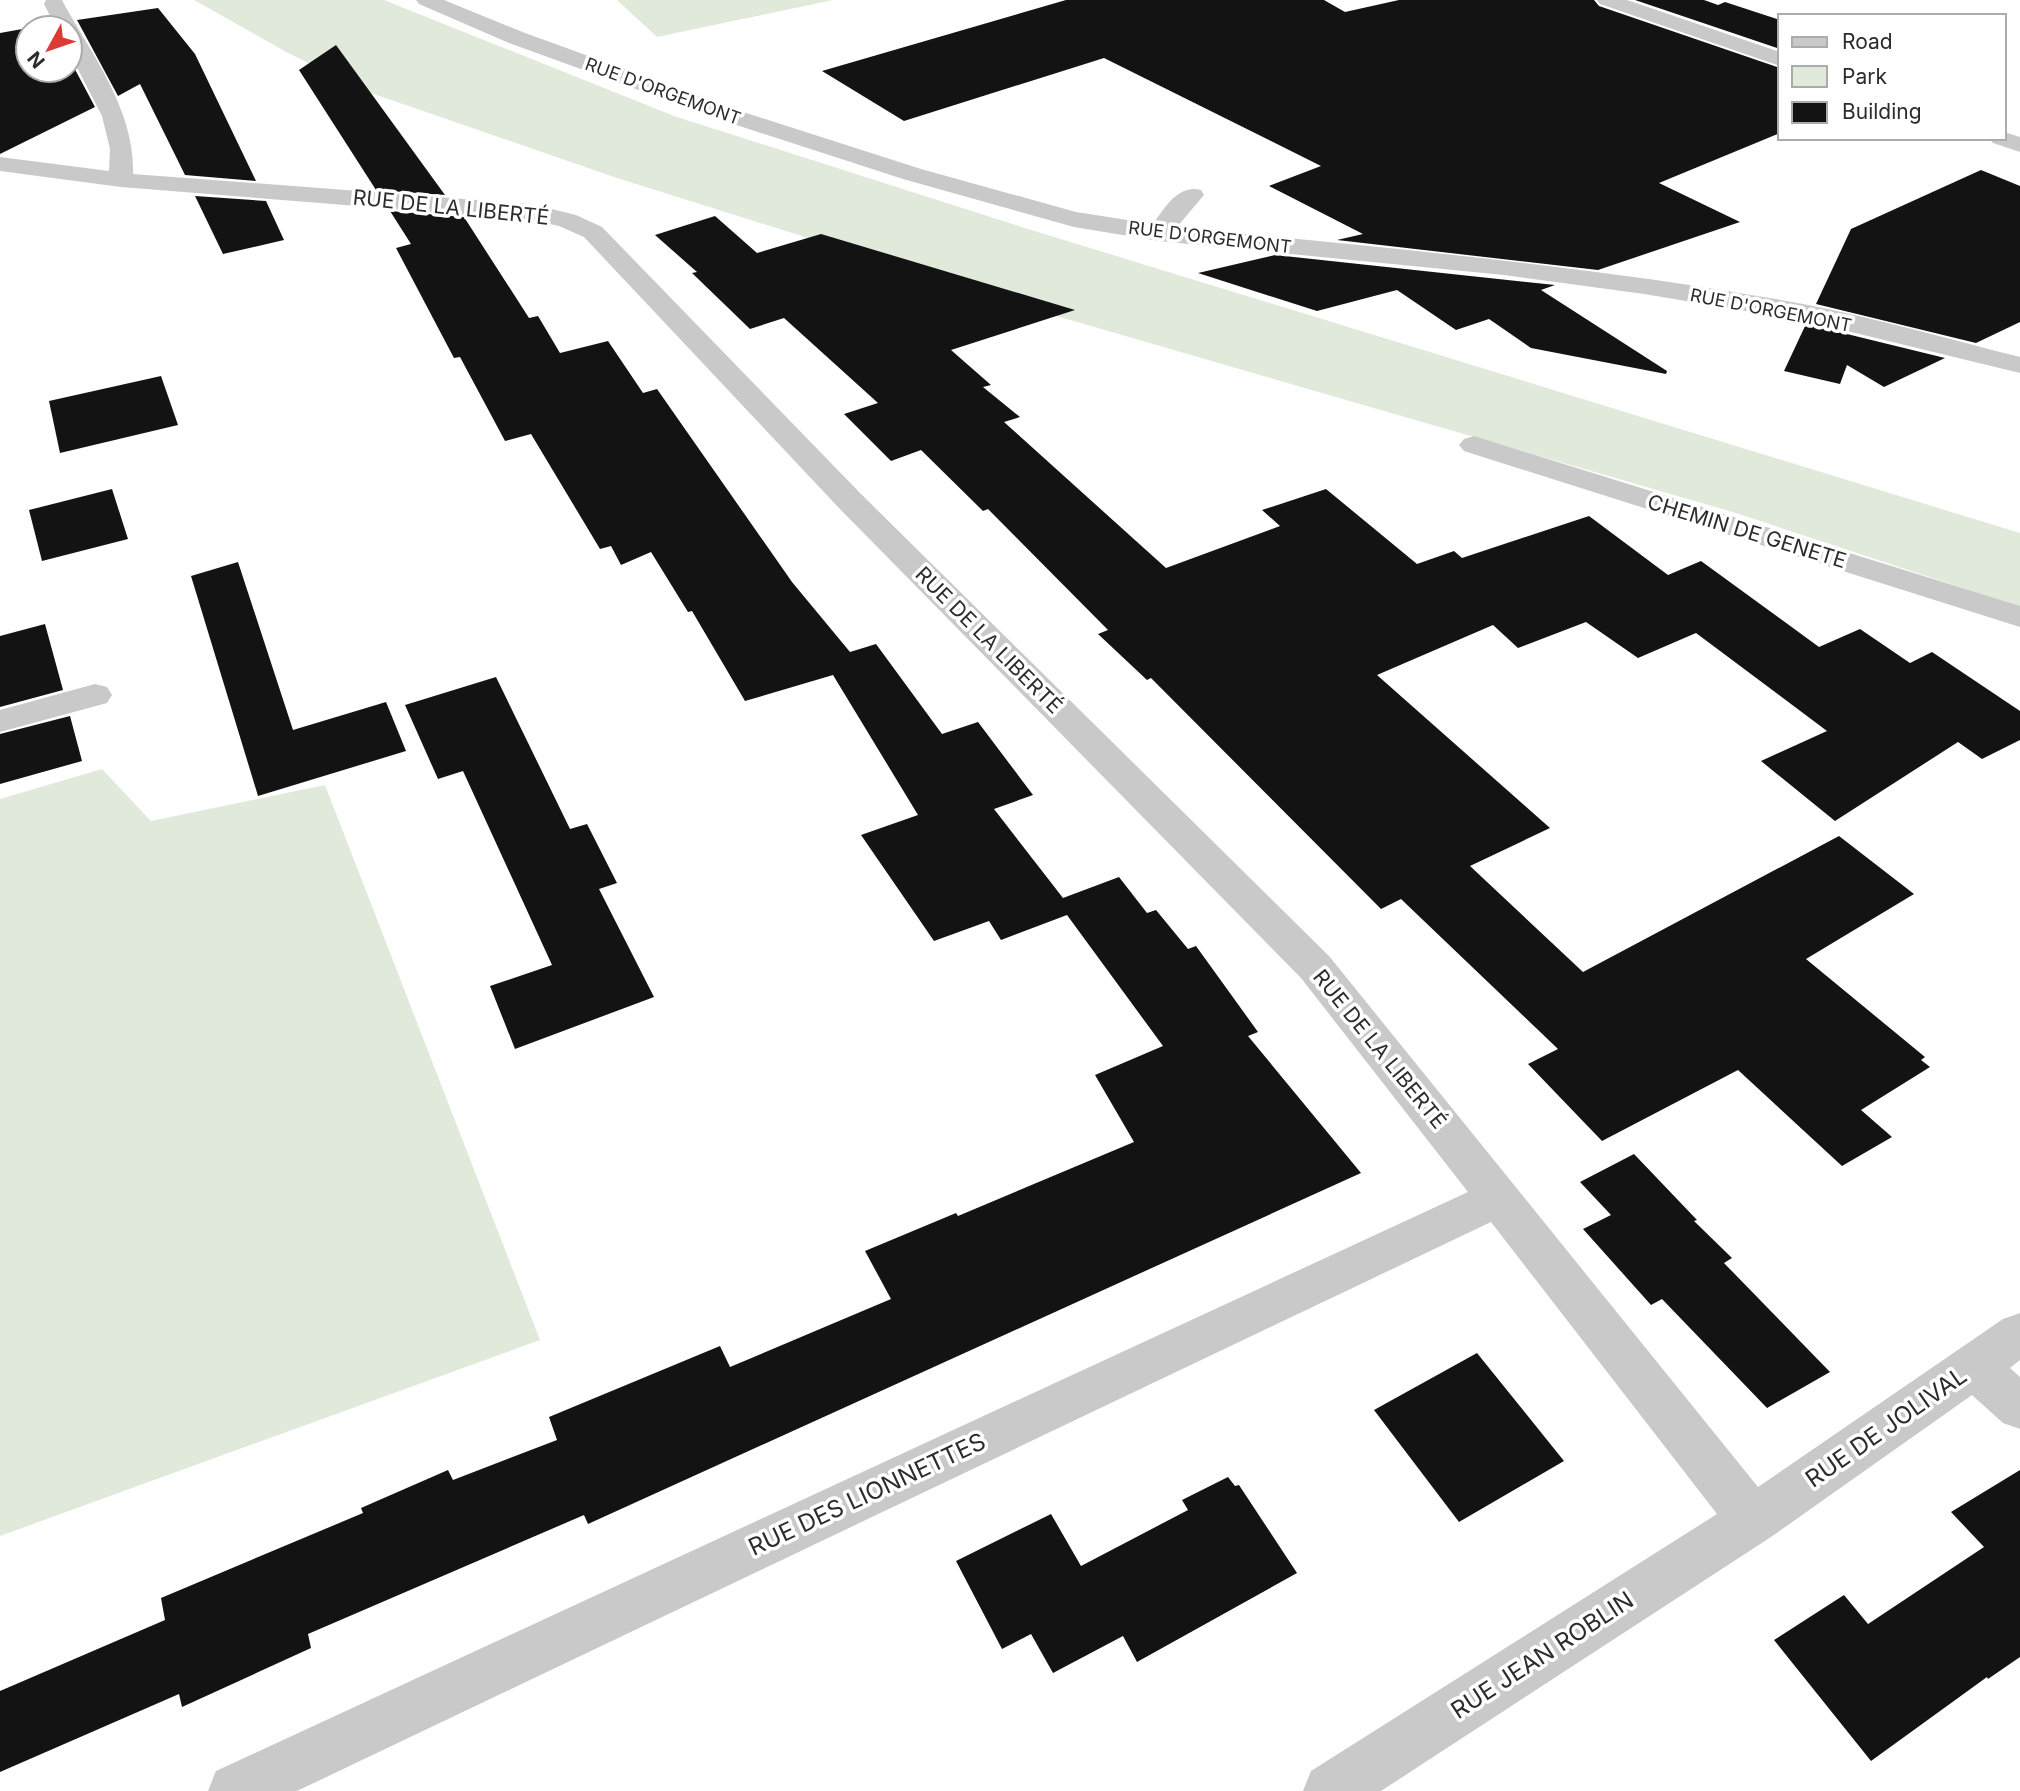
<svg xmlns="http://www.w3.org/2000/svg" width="2020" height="1791" font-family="Inter,sans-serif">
<rect width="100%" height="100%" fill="#fff"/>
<g fill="#e1eada">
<path d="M194,0h190l290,116 351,112 995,305v74l-284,-94 -683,-198 -439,-138 -243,-84 -83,-40z"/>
<path d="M617,0h216l-176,37z"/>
<path d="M102,769l49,52 174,-36 215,555 -540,196v-737z"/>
</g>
<g fill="#131313">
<path d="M1066,0h258l21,12 54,-12h195l5,6 181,62v65l-121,50 81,39 -142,48 -261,-30 26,-6 -94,-48 52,-20 -217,-108 -200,63 -82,-50z"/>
<path d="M1635,0h69l14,5 7,-3 55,18v29z"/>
<path d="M158,8l37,46 61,127 -71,-6 -45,-91 -22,12 -41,-76z"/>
<path d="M28,28v42h42v-10l25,47 -95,47v-121z"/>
<path d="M336,45l109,150 -69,-5 -77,-120z"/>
<path d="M1981,170l39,16v136l-44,21 -160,-39 35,-75z"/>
<path d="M195,196l71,5 18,39 -61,14z"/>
<path d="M390,211l74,6 65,101 9,-2 22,37 48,-12 35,52 14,-4 135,193 58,70 26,-8 66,90 36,-12 55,73 -39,14 69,89 56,-21 28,36 9,-3 32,39 8,-3 62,86 -10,4 113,137 -773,351 -4,-9 -276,119 3,14 -129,59 -3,-13 -179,78v-81l165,-71 -4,-22 202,-85 -2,-5 87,-38 5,10 104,-40 -8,-23 171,-71 10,21 161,-68 -26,-48 91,-38 2,3 176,-74 -39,-67 68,-29 -96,-131 -66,25 -12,-19 -55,20 -73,-106 57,-20 -85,-140 -88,26 -53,-90 -4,1 -37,-60 -30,13 -10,-19 -11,3 -69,-115 -26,7 -45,-84 -6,1 -58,-110 15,-4z"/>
<path d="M715,216l42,37 64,-19 254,76 -124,40 40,35 -8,2 37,30 -16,5 162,146 114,-42 -18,-16 64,-21 91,75 37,-13 8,7 127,-42 79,59 33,-14 118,86 41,-18 50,34 22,-11 88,59v29l-38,19 -24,-17 -123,79 -74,-60 66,-30 -131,-98 -58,25 -52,-36 -68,26 -25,-23 -116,50 173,153 -80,38 113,106 256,-136 75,58 -108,65 119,98 -4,3 9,7 -69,43 31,27 -50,29 -104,-96 -136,71 -74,-77 30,-15 -157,-150 -20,10 -230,-231 -4,2 -49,-46 10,-4 -120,-121 -5,2 -62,-61 -30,11 -47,-47 34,-11 -94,-85 -34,11 -58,-56 5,-1 -42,-37z"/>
<path d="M1275,255l280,30 -14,5 126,81 -1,3 -135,-26 -42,-29 -33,11 -59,-40 -80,21 -119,-38z"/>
<path d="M1806,324l139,34 -61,29 -37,-22 -7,19 -56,-13z"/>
<path d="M161,376l17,49 -118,28 -11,-52z"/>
<path d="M112,489l16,50 -86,22 -13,-51z"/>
<path d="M238,562l55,168 93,-28 20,49 -148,45 -67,-220z"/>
<path d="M45,624l18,66 -63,17v-71z"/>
<path d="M496,677l74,152 17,-5 30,59 -18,6 55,108 -139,52 -25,-63 62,-21 -89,-194 -25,8 -33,-74z"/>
<path d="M70,716l12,45 -82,23v-50z"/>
<path d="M1634,1154l63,66 -3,1 38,37 -8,5 106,109 -63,36 -105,-109 -11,6 -68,-76 28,-14 -31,-33z"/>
<path d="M1477,1353l87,108 -105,61 -85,-112z"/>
<path d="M2020,1470v187l-32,22 -1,-2 -116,84 -97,-121 70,-45 24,29 116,-77 -33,-35z"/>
<path d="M1228,1477l7,9 4,-1 58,88 -160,89 -14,-26 -70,37 -22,-39 -29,15 -46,-88 95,-47 30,52 107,-56 -6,-10z"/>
</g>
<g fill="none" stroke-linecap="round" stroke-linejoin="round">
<g fill="#c9c9c9" fill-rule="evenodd">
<path d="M46,0h16l2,4c29,52 71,107 69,170l398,30 45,11 26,12 259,267 468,462 429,531 245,-168 17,-6v47l-10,8 10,9v52l-17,-6 -31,-28 -201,142 -390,254h-78l8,-20 406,-257 -226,-292 -1194,569h-89l8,-20 1252,-579 -167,-214 -462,-470 -255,-271 -25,-11 -28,-6 -410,-33 -121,-16v-14l109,14 1,-22 -8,-33 -32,-62v-26h-14l-12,-24z"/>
<path d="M416,0h28l81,33 218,79 178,57 155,43 77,12c12,-16 25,-40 48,-34l3,5 -27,32c209,21 419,39 626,77 73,14 145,35 217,53v16l-214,-52 -162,-27 -140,-19 -345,-34 -85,-14 -171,-48 -176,-57 -218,-79 -90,-39z"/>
<path d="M1597,0h30l153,52v14l-180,-62z"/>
<path d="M2004,132l16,5v15l-27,-9 -4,-5h15z"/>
<path d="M1474,436l546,170v21l-556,-176 -5,-6 5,-6z"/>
<path d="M95,684l12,3 5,8 -5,8 -107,29v-22z"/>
</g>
</g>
<g text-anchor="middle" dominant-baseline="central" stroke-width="7" stroke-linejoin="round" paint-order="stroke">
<g font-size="18" fill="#2c2c2c" stroke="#fff">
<text transform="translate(663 91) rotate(20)">RUE D'ORGEMONT</text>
<text transform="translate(1210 237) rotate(7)">RUE D'ORGEMONT</text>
<text transform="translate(1771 310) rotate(11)">RUE D'ORGEMONT</text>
</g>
<g font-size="21" fill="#2c2c2c" stroke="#fff">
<text transform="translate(451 207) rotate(6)">RUE DE LA LIBERTÉ</text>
<text transform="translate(1747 531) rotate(17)">CHEMIN DE GENETE</text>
<text transform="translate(989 640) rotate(45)">RUE DE LA LIBERTÉ</text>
<text transform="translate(1380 1049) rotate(51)">RUE DE LA LIBERTÉ</text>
</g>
<g font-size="24" fill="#2c2c2c" stroke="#fff">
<text transform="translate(1886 1427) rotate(-35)">RUE DE JOLIVAL</text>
<text transform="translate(867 1494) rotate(-25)">RUE DES LIONNETTES</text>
<text transform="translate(1542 1655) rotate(-33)">RUE JEAN ROBLIN</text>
</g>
</g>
<rect x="1778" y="14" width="228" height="126" fill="#ffffff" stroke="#ababab" stroke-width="2"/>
<rect x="1792" y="37" width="35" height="10" fill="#c9c9c9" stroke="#ababab" stroke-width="2"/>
<text x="1842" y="49" font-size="21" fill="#2c2c2c">Road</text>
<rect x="1792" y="66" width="35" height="21" fill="#e1eada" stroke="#ababab" stroke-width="2"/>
<text x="1842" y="84" font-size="21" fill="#2c2c2c">Park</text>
<rect x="1792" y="102" width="35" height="21" fill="#131313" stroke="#ababab" stroke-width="2"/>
<text x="1842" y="119" font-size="21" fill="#2c2c2c">Building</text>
<g transform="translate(49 49) rotate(230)"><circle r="33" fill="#ffffff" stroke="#ababab" stroke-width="2"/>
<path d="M0-5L12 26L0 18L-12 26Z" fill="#dd3935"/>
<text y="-10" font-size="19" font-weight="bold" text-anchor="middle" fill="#2c2c2c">N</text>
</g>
</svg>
